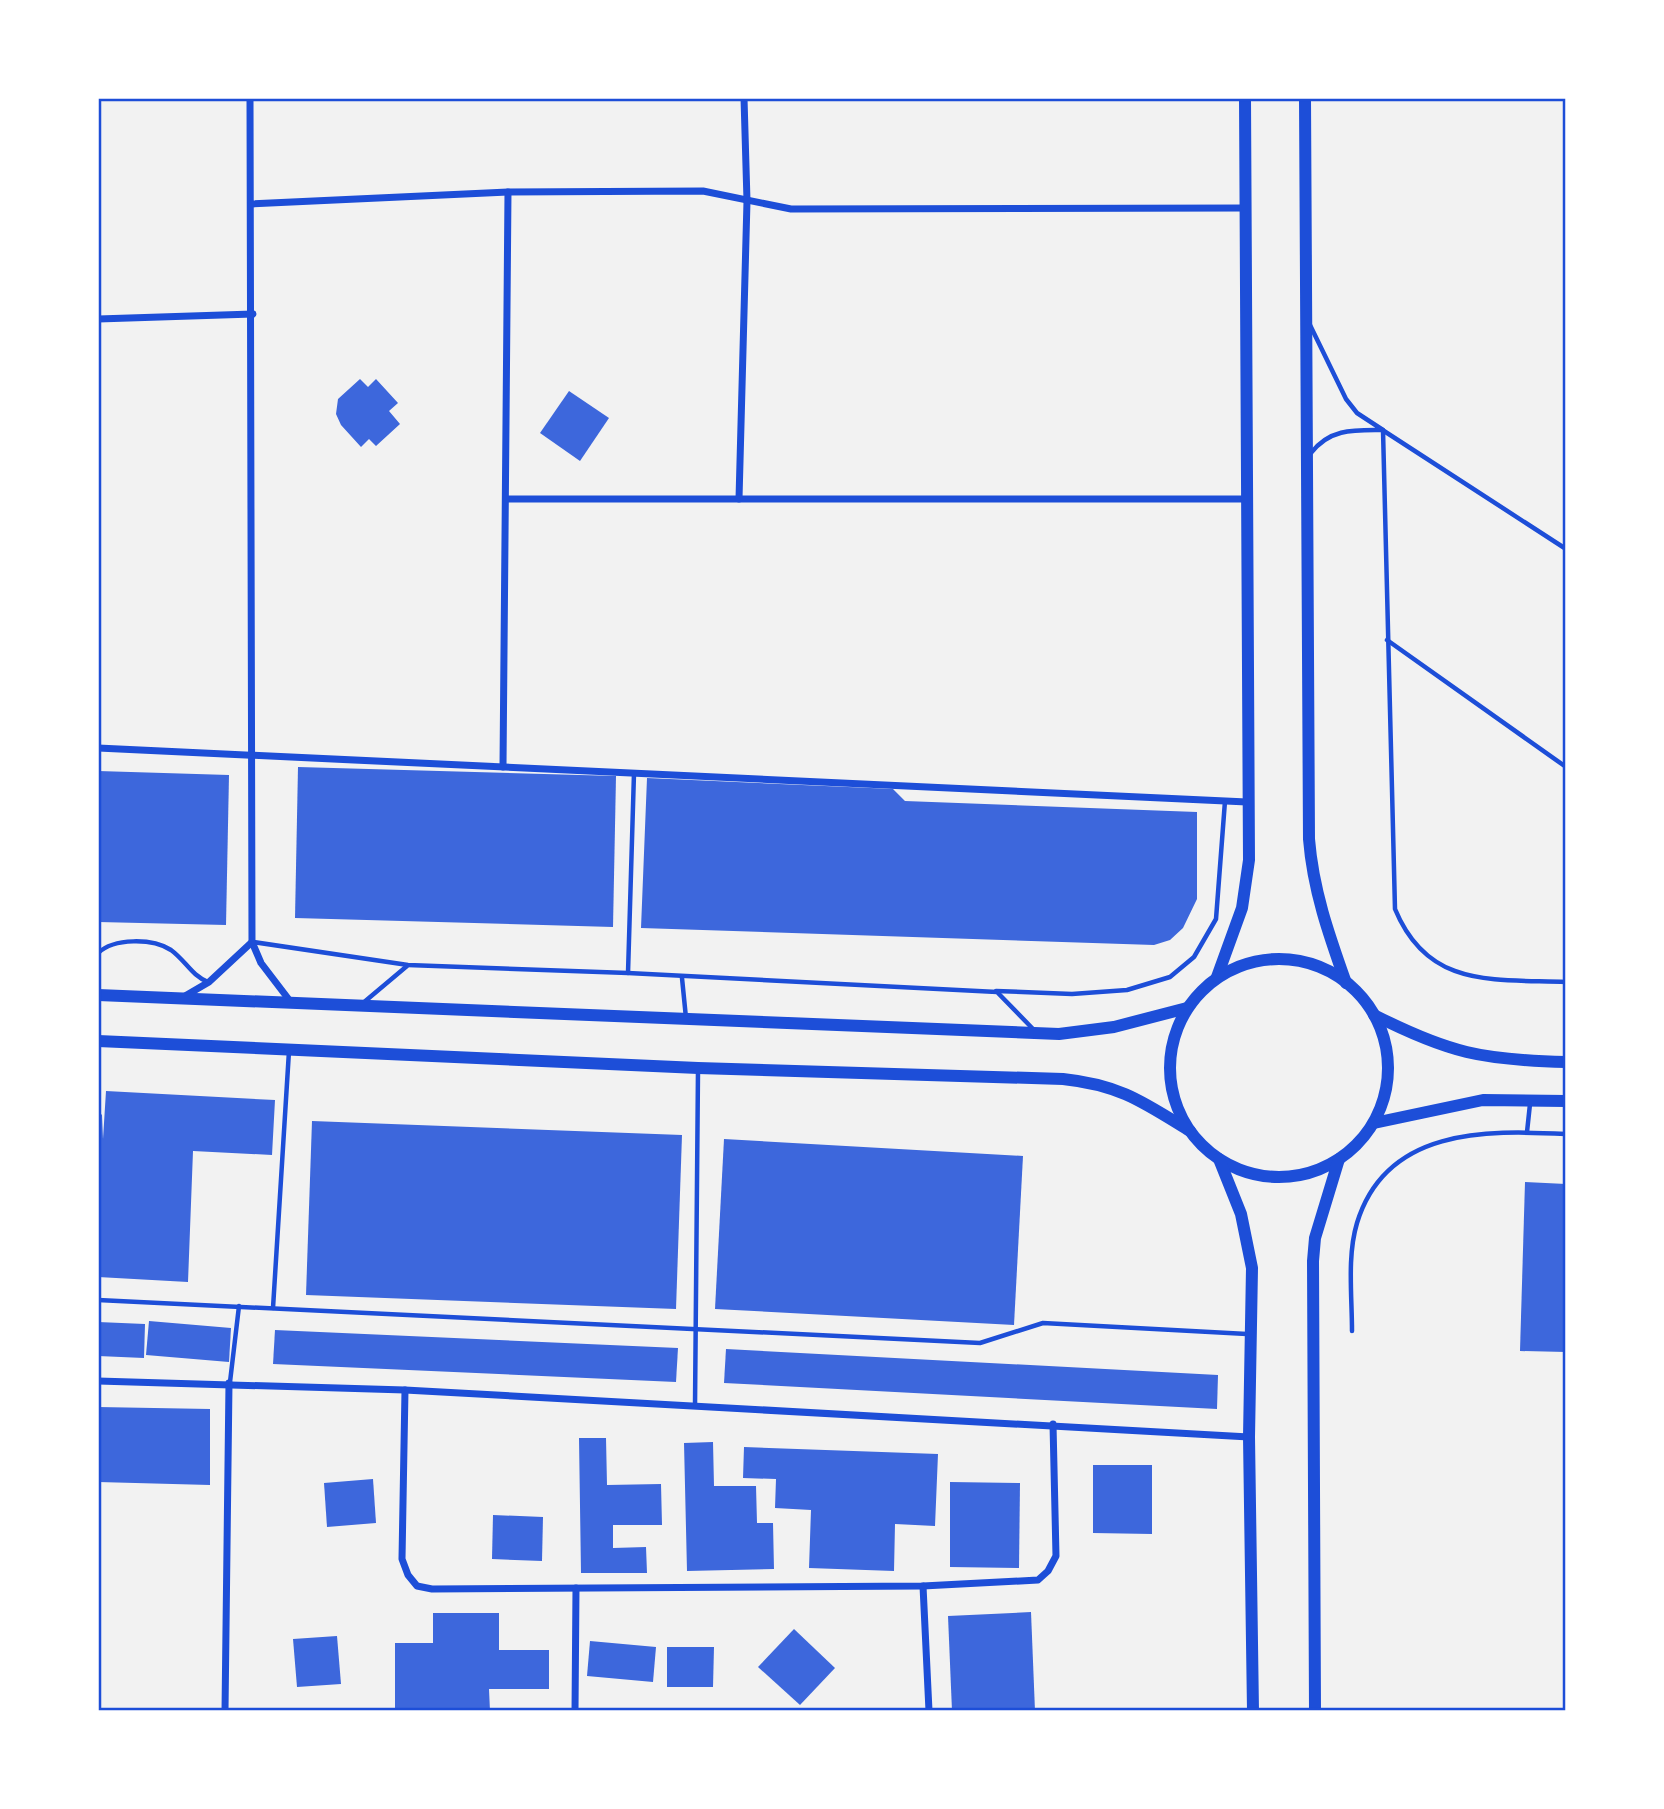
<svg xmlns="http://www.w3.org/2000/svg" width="1664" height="1809" font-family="'Asap Condensed',sans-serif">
<rect width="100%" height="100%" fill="#f2f2f2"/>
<g fill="#3d67dc">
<path d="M360,379l8,8 8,-8 22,24 -9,8 11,13 -24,22 -7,-7 -8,8 -20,-22 -5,-11 2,-15z"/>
<path d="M569,391l40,27 -29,43 -40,-28z"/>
<path d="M298,767l318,9 -3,151 -318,-9z"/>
<path d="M98,771l131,4 -3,150 -128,-3z"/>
<path d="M647,778l246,11 12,12 292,11v87l-14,29 -13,12 -16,5 -513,-17z"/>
<path d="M106,1091l169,9 -3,55 -79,-4 -5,131 -90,-5v-166l4,4 1,24z"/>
<path d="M312,1121l370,14 -6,174 -370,-14z"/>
<path d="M724,1139l299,17 -9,169 -299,-16z"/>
<path d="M1525,1182l41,2v168l-46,-1z"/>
<path d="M149,1321l82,7 -2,34 -83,-7z"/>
<path d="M98,1322l47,2 -1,34 -46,-2z"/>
<path d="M275,1330l403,18 -2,34 -403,-18z"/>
<path d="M726,1349l492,26 -1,34 -493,-26z"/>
<path d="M98,1407l112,2v76l-112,-3z"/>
<path d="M579,1438h27l1,47 54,-1 1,41h-49v23l33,-1 1,26h-66z"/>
<path d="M713,1442l1,44h42l1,37h16l1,46 -87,2 -3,-128z"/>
<path d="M744,1447l194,7 -3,72 -40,-2 -1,47 -85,-3 2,-58 -36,-2 1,-29 -33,-1z"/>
<path d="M1093,1465h59v69l-59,-1z"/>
<path d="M373,1479l3,44 -49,4 -3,-44z"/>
<path d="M950,1482l70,1 -1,85 -69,-1z"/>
<path d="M493,1515l50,2 -1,44 -50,-2z"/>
<path d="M1031,1612l4,99h-83l-4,-95z"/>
<path d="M433,1613h66v37h50v39h-60l1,22h-95v-68h38z"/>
<path d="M794,1629l41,39 -35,37 -42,-38z"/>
<path d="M337,1636l4,48 -44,3 -4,-48z"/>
<path d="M590,1641l66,6 -3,35 -66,-6z"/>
<path d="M667,1647h47l-1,40h-46z"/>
</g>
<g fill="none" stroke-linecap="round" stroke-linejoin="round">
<g stroke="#1d4ed8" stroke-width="4.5">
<path d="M1310,325l36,74 11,14 26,17c-28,0 -53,-2 -72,23"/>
<path d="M1383,430l12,479c33,80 98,70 171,73"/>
<path d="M1384,431l182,118"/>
<path d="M1387,640l179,127"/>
<path d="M253,942l155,23 220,8 369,19 37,38"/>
<path d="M98,953c16,-15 54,-15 73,-3 15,11 20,25 37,32"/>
<path d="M628,973l6,-200"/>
<path d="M682,978l4,40"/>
<path d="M996,991l76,3 55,-4 43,-13 24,-20 22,-38 9,-118"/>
<path d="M363,1003l44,-37"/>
<path d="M1527,1132l3,-28"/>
<path d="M98,1300l882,43 63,-20 204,11"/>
<path d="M273,1308l16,-257"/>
<path d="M1352,1331c0,-35 -5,-75 5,-108 29,-95 128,-93 209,-89"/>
<path d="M230,1382l9,-76"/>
<path d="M695,1406l3,-336"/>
</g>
<g stroke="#1d4ed8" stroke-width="7">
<path d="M250,98l2,844 9,21 29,38"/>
<path d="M251,204l257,-12 195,-1 88,18 455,-1"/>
<path d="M98,319l155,-5"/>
<path d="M507,499h741"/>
<path d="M739,499l8,-298 -3,-103"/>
<path d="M98,748l1149,54"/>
<path d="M503,767l5,-575"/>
<path d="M185,996l24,-14 43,-40"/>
<path d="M98,1381l307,9 844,47"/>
<path d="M405,1390l-3,169 6,16 9,11 15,3 491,-3 115,-6 10,-9 8,-15 -3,-132"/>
<path d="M923,1586l6,125"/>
<path d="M225,1711l4,-328"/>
<path d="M575,1711l1,-123"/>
</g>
<g stroke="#1d4ed8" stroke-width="12">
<path d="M1305,98l4,741c4,51 20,96 37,144"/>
<circle cx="1279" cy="1068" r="109"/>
<path d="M1217,977l25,-69 7,-48 -4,-762"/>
<path d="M98,995l961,39 55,-7 73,-19"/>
<path d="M1374,1015c75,38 108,45 192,47"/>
<path d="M98,1041l600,27 365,11c57,6 80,23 127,52"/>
<path d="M1374,1123l109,-23 83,1"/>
<path d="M1219,1159l22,55 11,54 -3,169 4,274"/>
<path d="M1315,1711l-2,-450 2,-23 24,-79"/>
</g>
</g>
<rect width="1664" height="1809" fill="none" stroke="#ffffff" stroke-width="200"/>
<rect x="100" y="100" width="1464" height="1609" fill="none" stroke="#1d4ed8" stroke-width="2.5"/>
</svg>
